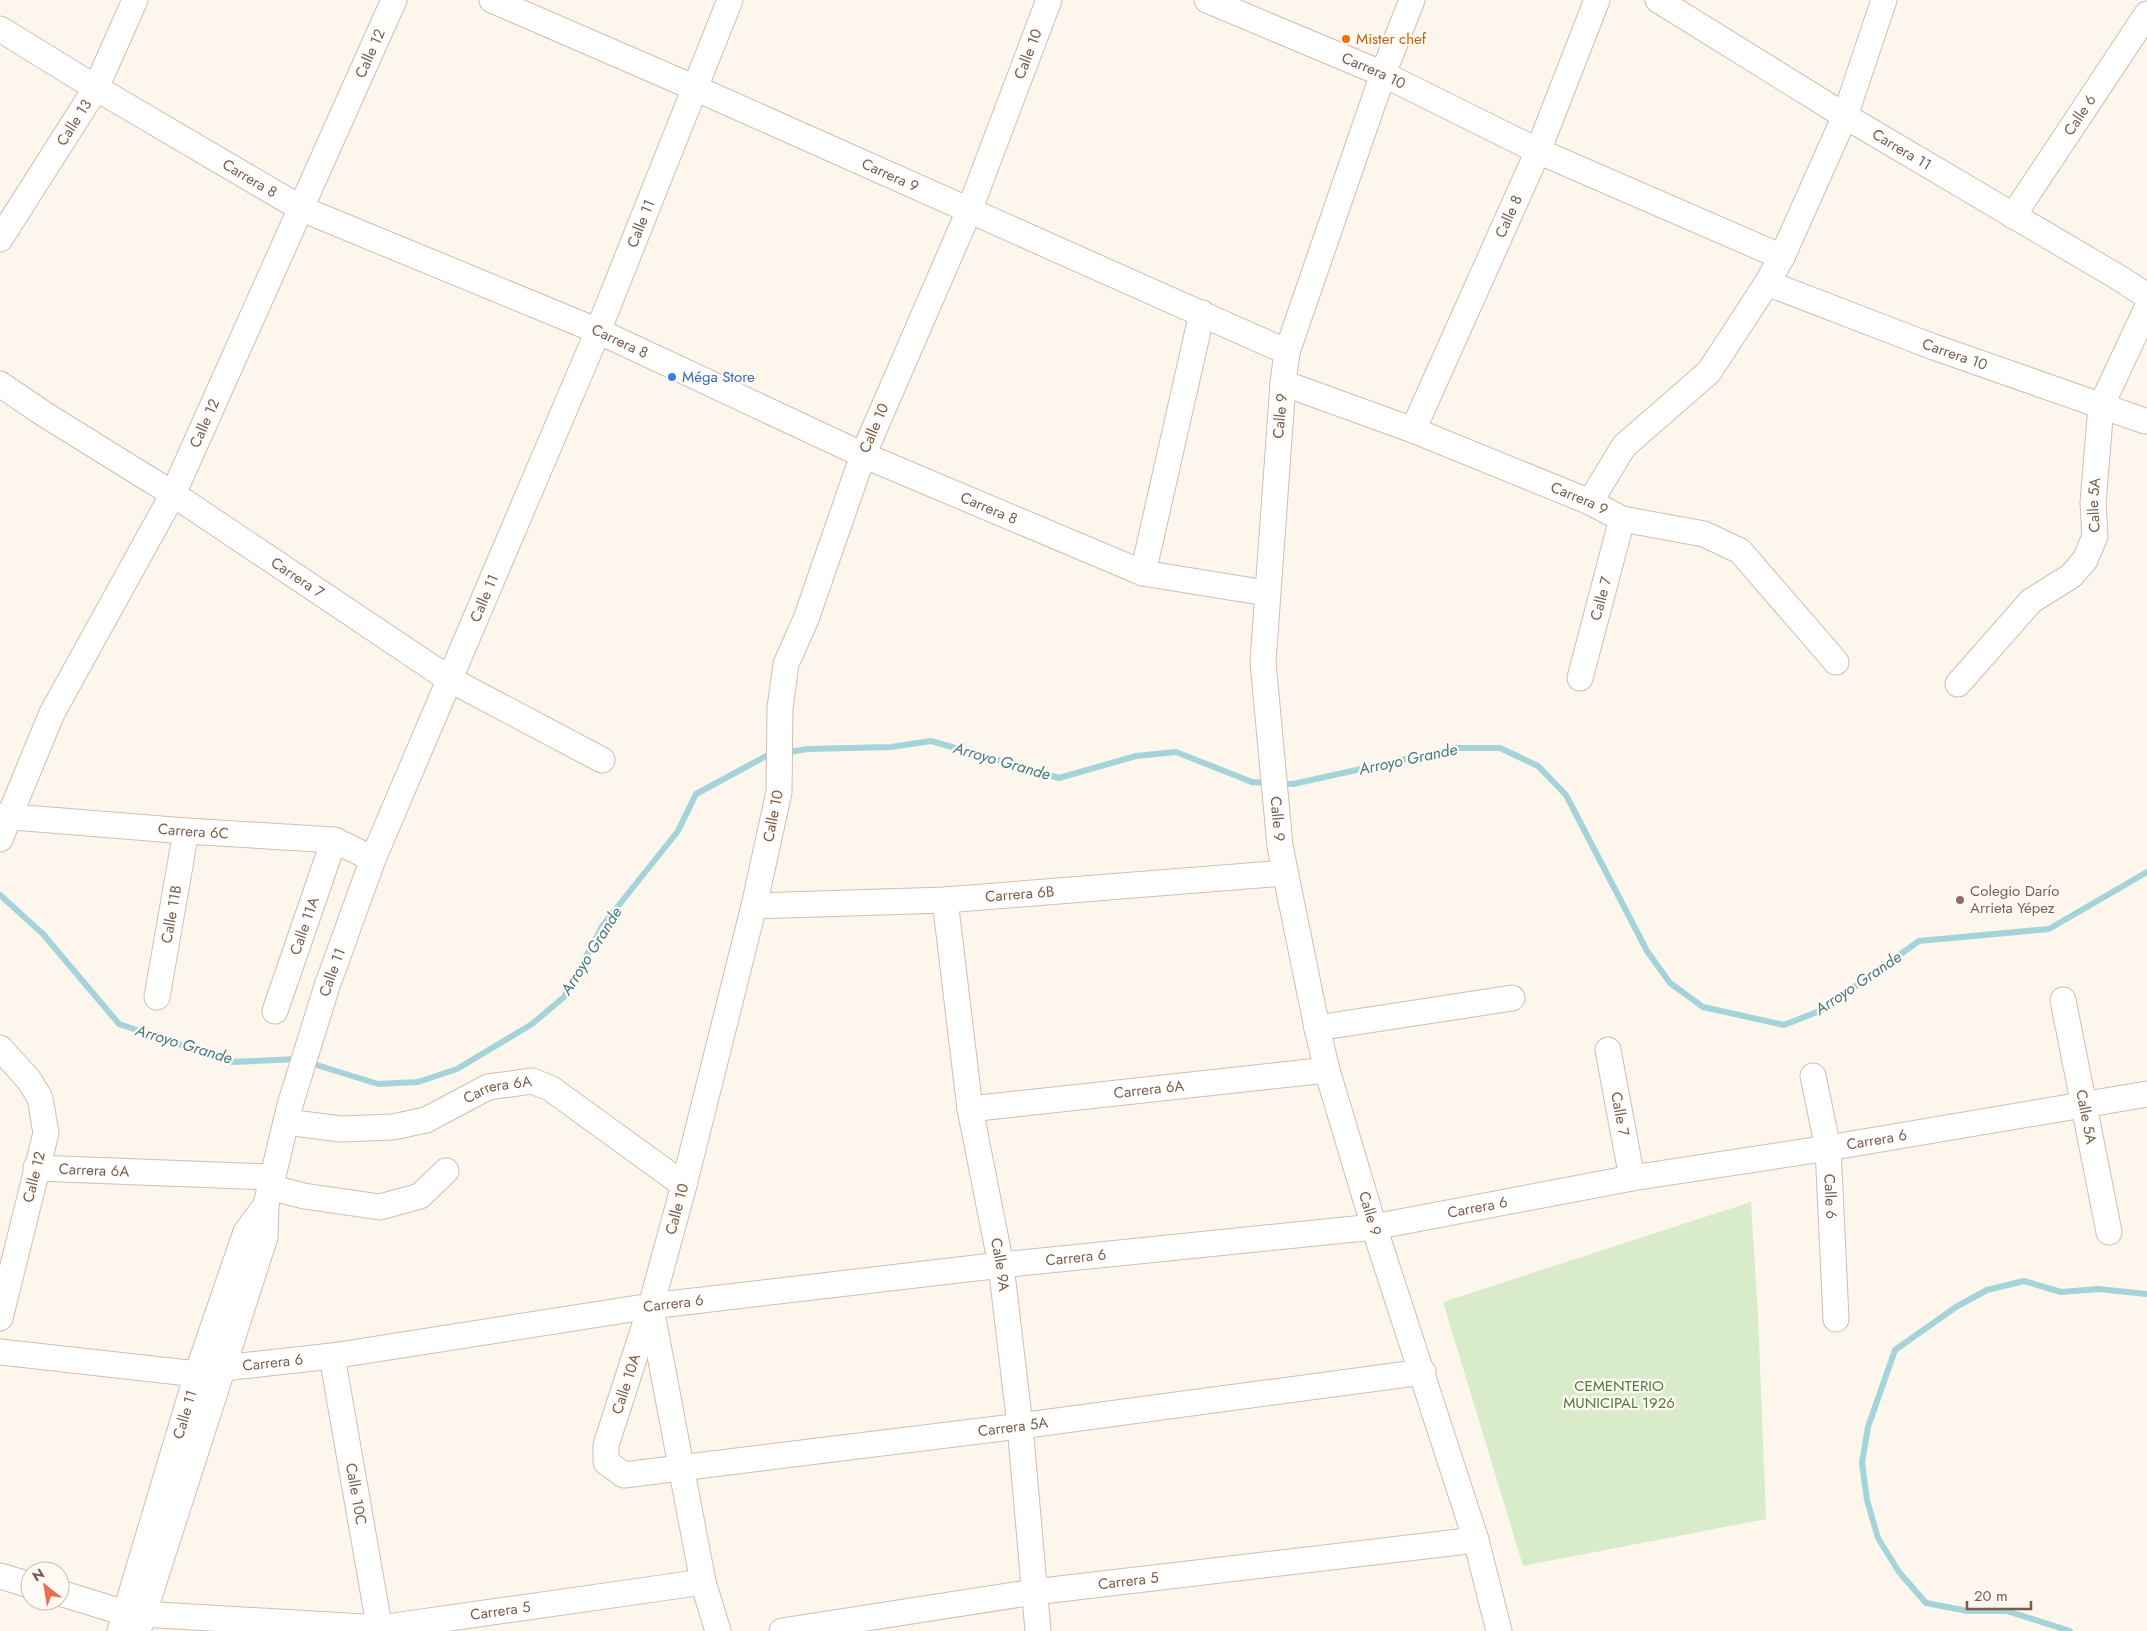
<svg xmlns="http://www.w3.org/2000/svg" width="2147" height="1631" font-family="Jost,sans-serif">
<rect width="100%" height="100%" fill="#fdf6ec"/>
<path fill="#d8ecc9" d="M1751,1202l7,113 8,204 -243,47 -80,-264z"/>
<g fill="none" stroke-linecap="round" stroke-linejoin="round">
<g stroke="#a5d3da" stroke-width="6">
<path d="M783,753l25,-4 83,-2 40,-6 128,37 77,-22 40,-4 76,30 16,1"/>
<path d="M1280,784h13l163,-36h44l38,18 28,29 81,156 23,32 33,24 81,18 38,-15 97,-69 130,-12 98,-57"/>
<path d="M0,895l43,39 76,90 113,38 66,-3"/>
<path d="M307,1062l71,22 40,-2 39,-13 75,-45 32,-27 39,-72 75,-94 18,-37 72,-39h6"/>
<path d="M2070,1631l-63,-20h-39l-42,-8 -27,-31 -21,-34 -11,-38 -5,-37 6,-36 27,-77 61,-43 31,-17 37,-9 37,11 37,-3 49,5"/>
</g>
<defs>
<g id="minor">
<path id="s1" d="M492,0l203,88 592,264"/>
<path id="s2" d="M1049,0l-80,211 -106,244 -57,164 -20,45 -6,44 -1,84 -25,114 -70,279 -33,121 -45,139v17l18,13 396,-49 403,-54"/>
<path id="s3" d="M1207,0l176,74 155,77 244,106"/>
<path id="s4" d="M1412,0l-29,74 -96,278 -4,31 -20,279 17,184 37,182 10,42 47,157 102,313 23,91"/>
<path id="s5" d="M1658,0l187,116 276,163 26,17"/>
<path id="s6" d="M0,29l96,59 206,121 296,122 265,124 280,118 123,20"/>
<path id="s7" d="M2013,216l134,-202"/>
<path id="s8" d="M0,239l96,-151 39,-88"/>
<path id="s9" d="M1767,283l164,63 214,75"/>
<path id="s10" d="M1283,383l130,47 177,72 32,17 82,15 36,17 96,111"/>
<path id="s11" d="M0,384l44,30 129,80 276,185 153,81"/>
<path id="s12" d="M1413,430l125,-279 59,-151"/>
<path d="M1590,502l34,-56 85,-74 58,-89 15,-26 63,-141 39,-116"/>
<path d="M1143,573l59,-260"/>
<path id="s13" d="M1580,678l42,-159"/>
<path id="s14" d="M1958,684l73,-83 40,-25 14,-16 10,-24 -2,-33 8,-97 46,-98"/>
<path id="s15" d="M0,816l186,15 148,9 39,19"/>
<path id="s16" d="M0,839l52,-126 121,-219 221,-494"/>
<path id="s17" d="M945,900l25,209 31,156 19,161 18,205"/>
<path id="s18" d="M754,906l191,-6 340,-27"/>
<path id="s19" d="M157,997l29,-166"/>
<path id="s20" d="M2063,1000l46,232"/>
<path id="s21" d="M275,1011l59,-171"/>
<path d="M1317,1028l195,-30"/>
<path d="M0,1048l29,32 11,18 6,35 -46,185"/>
<path id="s22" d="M1608,1050l24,128"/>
<path id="s23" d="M1813,1076l15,72 8,171"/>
<path id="s24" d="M970,1109l357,-39"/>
<path id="s25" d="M286,1122l55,7 52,-2 33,-7 62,-33 44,-6 18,7 134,97"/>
<path id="s26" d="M36,1168l235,9"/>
<path d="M269,1187l35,9 76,11 40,-11 26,-25"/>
<path d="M651,1308l52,274 15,49"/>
<path id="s27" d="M0,1352l197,22 26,-6 109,-12 319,-50 350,-41 373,-38 258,-49 196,-30 319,-54"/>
<path id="s28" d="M332,1356l48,275"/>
<path d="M0,1576l30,9"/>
<path id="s29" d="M60,1593l65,20 255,15 323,-46"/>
<path id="s30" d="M120,1631l77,-257 49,-142 20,-27"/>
<path id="s31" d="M138,1631l127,-394 1,-32 24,-100 37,-119 46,-127 225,-528 132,-331"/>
<path id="s32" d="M782,1631l252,-39 442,-52"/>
</g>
</defs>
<use href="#minor" stroke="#d1beb0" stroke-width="27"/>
<use href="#minor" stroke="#fff" stroke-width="25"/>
</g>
<circle fill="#e8710a" stroke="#fffaf3" stroke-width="2" cx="1346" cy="39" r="5"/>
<circle fill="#3f7fe0" stroke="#fffaf3" stroke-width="2" cx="672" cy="377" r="5"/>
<circle fill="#8d6e63" stroke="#fffaf3" stroke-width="2" cx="1960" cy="900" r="5"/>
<g text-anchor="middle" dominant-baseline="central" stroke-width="4.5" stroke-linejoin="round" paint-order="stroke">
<g font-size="15" fill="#c56008" stroke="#fffaf3" text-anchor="start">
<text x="1356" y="39">Mister chef</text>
</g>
<g font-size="15" fill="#7a5c4d" stroke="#fffaf3">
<text stroke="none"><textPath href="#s16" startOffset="869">Calle 12</textPath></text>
<text transform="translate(1028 54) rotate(-69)">Calle 10</text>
<text stroke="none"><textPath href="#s3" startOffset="181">Carrera 10</textPath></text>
<text stroke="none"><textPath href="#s7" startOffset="121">Calle 6</textPath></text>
<text stroke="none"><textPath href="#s8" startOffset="138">Calle 13</textPath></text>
<text stroke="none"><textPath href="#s5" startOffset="286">Carrera 11</textPath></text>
<text stroke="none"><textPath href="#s1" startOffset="435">Carrera 9</textPath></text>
<text stroke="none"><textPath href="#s6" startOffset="291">Carrera 8</textPath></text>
<text stroke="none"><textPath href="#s12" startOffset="234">Calle 8</textPath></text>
<text stroke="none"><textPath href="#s31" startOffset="1498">Calle 11</textPath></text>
<text stroke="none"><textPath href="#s6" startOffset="696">Carrera 8</textPath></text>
<text stroke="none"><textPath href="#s9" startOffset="201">Carrera 10</textPath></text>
<text transform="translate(1280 416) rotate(-85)">Calle 9</text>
<text stroke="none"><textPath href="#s16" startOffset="464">Calle 12</textPath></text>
<text transform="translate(874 428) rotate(-67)">Calle 10</text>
<text stroke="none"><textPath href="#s10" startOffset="318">Carrera 9</textPath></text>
<text stroke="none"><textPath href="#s14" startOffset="236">Calle 5A</textPath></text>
<text stroke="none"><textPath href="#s6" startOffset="1101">Carrera 8</textPath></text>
<text stroke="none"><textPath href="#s11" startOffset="355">Carrera 7</textPath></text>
<text stroke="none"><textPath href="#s31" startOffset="1092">Calle 11</textPath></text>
<text stroke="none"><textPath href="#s13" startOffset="82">Calle 7</textPath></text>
<text transform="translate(773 816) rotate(-79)">Calle 10</text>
<text stroke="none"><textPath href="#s4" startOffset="842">Calle 9</textPath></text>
<text stroke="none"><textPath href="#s15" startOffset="194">Carrera 6C</textPath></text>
<text stroke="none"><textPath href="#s18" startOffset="266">Carrera 6B</textPath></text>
<text stroke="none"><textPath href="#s19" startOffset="84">Calle 11B</textPath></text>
<text stroke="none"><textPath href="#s21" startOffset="90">Calle 11A</textPath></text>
<text stroke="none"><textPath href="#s31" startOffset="688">Calle 11</textPath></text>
<text stroke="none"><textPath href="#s24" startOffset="180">Carrera 6A</textPath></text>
<text stroke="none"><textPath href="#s25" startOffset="220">Carrera 6A</textPath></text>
<text stroke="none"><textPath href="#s22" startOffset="65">Calle 7</textPath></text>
<text stroke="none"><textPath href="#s20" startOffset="119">Calle 5A</textPath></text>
<text stroke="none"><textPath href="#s27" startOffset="1895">Carrera 6</textPath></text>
<text stroke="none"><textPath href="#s26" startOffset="58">Carrera 6A</textPath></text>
<text transform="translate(34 1177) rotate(-76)">Calle 12</text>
<text stroke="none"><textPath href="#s23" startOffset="122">Calle 6</textPath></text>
<text stroke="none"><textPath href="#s27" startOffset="1490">Carrera 6</textPath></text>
<text transform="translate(677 1209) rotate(-75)">Calle 10</text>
<text stroke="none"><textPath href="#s4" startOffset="1248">Calle 9</textPath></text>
<text stroke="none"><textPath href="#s27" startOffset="1085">Carrera 6</textPath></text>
<text stroke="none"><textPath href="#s17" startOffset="369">Calle 9A</textPath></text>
<text stroke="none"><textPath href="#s27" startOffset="680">Carrera 6</textPath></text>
<text stroke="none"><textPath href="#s27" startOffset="275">Carrera 6</textPath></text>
<text transform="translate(626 1384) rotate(-72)">Calle 10A</text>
<text stroke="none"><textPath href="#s30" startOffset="226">Calle 11</textPath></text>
<text stroke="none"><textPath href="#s2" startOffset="1950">Carrera 5A</textPath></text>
<text stroke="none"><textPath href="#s28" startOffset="140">Calle 10C</textPath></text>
<text stroke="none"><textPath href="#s32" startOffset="350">Carrera 5</textPath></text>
<text stroke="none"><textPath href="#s29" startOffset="445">Carrera 5</textPath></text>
</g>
<g font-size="15" fill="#366cbe" stroke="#fffaf3" text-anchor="start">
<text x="682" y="377">Méga Store</text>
</g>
<g font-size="15" fill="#785e54" stroke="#fffaf3" text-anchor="start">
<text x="1970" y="891">Colegio Darío<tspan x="1970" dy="17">Arrieta Yépez</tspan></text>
</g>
<g font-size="15" fill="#537a41" stroke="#fffaf3">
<text x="1619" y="1386">CEMENTERIO<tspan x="1619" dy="17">MUNICIPAL 1926</tspan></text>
</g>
<g font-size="16" font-style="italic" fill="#437c86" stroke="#fffaf3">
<text transform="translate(1408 759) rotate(-12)">Arroyo Grande</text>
<text transform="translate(1002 761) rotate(16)">Arroyo Grande</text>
<text transform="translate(591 951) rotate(-58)">Arroyo Grande</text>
<text transform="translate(1858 983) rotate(-34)">Arroyo Grande</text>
<text transform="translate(184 1044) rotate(17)">Arroyo Grande</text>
</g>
</g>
<g transform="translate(45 1586) rotate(329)"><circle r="24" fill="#fffaf3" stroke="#cabbb1"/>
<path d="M0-4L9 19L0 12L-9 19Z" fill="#e76f51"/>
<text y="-8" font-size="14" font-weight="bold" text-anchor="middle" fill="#7a5c4d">N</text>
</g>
<path d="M1967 1601v8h64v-8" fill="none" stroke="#7a5c4d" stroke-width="2.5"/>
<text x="1974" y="1601" font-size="15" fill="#7a5c4d" stroke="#fffaf3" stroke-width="4" paint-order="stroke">20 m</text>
</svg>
